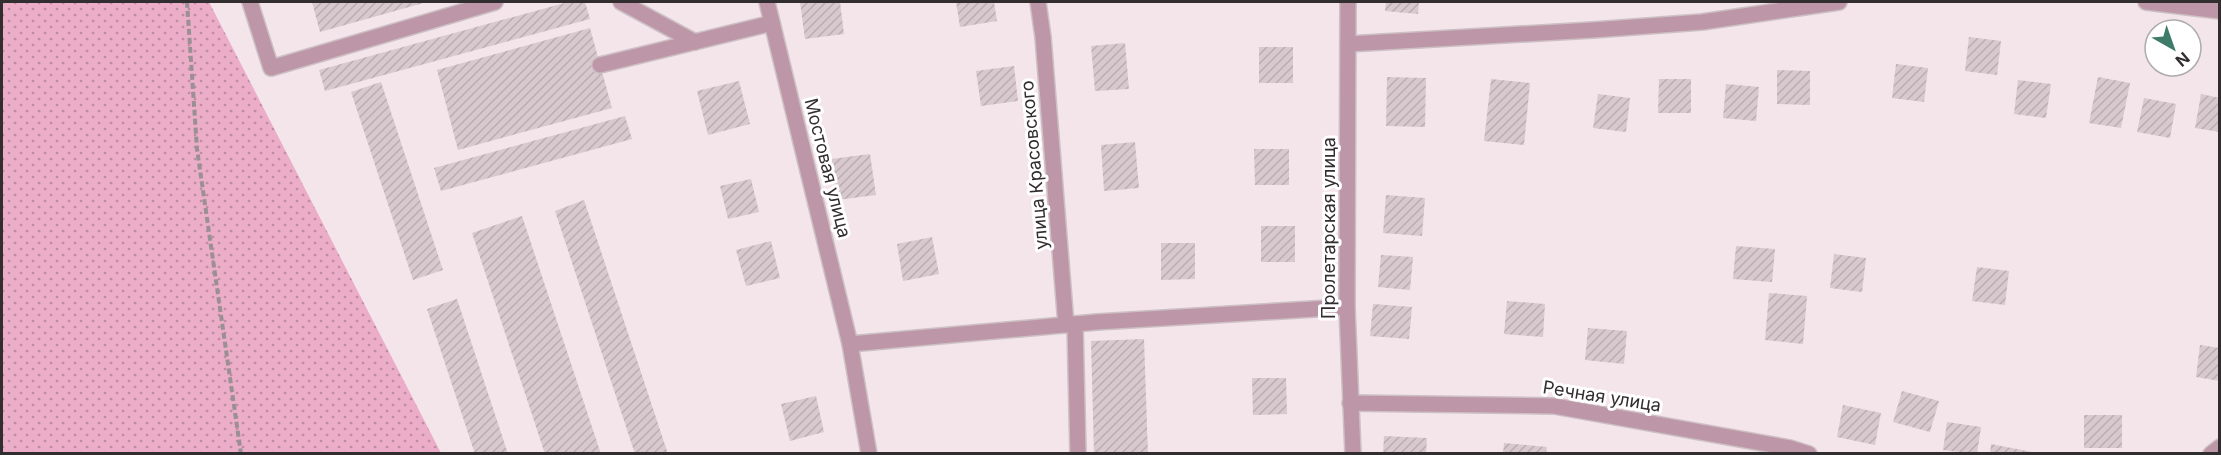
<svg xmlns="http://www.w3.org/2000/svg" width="2221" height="455" font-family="Inter,sans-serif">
<defs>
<pattern id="grass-dots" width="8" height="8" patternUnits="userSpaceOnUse" patternTransform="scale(1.5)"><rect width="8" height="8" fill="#ebadc8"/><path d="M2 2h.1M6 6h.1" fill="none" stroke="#bf8da3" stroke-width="1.8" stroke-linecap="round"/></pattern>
<pattern id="building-hatch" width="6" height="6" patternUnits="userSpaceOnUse" patternTransform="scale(1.5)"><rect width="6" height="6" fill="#d8c9cf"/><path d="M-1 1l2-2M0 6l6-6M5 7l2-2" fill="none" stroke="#baadb2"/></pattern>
</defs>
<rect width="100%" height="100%" fill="#f4e5eb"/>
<path fill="url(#grass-dots)" d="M4,2h205l232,451h-439v-446z"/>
<g fill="url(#building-hatch)">
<path d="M312,2h115l-107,30z"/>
<path d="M568,2h17l5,17 -265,72 -6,-21z"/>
<path d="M800,2h40l4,32 -39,5z"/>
<path d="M956,2h38l3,19 -37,6z"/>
<path d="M1386,2h33l-1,12 -33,-3z"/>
<path d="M590,28l22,80 -154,42 -21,-80z"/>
<path d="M1969,37l32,4 -4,34 -32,-4z"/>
<path d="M1125,43l4,46 -34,2 -4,-45z"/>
<rect x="1259" y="47" width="34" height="36"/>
<path d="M1896,64l32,4 -4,34 -32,-4z"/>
<path d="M1014,66l4,35 -37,5 -5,-35z"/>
<path d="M1777,70l33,1v34l-33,-1z"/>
<path d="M1387,77l39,1 -1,49 -39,-1z"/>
<path d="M2098,77l32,6 -9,45 -32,-5z"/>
<path d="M1491,79l39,4 -6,62 -40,-4z"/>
<path d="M1659,79h32v34h-33z"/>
<path d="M2018,80l33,4 -5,34 -32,-4z"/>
<path d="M739,81l11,43 -42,11 -11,-44z"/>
<path d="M381,82l62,188 -30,10 -62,-188z"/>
<path d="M1726,84l33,3 -3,34 -33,-3z"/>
<path d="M1598,94l32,4 -4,34 -33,-4z"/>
<path d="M2201,94l19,4v34l-25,-4z"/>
<path d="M2144,98l32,6 -6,34 -33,-6z"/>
<path d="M625,116l7,23 -191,52 -7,-23z"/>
<path d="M1135,142l4,46 -35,3 -3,-46z"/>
<path d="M1254,149h35v36h-34z"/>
<path d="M870,154l6,41 -39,5 -6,-41z"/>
<path d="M751,179l8,33 -31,7 -8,-33z"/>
<path d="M1386,195l39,3 -3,38 -39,-3z"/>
<path d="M584,200l84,254h-33l-80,-243z"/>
<path d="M522,216l79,238h-56l-73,-221z"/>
<rect x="1261" y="226" width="34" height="36"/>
<path d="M932,237l7,37 -36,7 -6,-37z"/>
<path d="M771,241l9,37 -34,8 -10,-36z"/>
<path d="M1161,243h34v36l-34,1z"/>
<path d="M1736,246l39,3 -3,33 -39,-3z"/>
<path d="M1834,254l32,4 -4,34 -32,-4z"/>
<path d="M1381,255l32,2 -3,33 -32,-3z"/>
<path d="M1977,267l32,4 -4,34 -33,-4z"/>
<path d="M1769,293l38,3 -4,48 -38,-4z"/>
<path d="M457,299l51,155h-33l-48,-145z"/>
<path d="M1507,301l38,3 -2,33 -39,-3z"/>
<path d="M1373,304l39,3 -3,32 -39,-3z"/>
<path d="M1588,328l39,3 -3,33 -39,-4z"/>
<path d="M1144,339l4,115h-54l-3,-113z"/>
<path d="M2200,345l20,3v33l-24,-4z"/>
<path d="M1252,378h34l1,36 -34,1z"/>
<path d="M1902,391l37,10 -9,31 -37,-10z"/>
<path d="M816,396l8,36 -34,9 -9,-37z"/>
<path d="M1843,405l38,8 -6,32 -38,-8z"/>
<rect x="2084" y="415" width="38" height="33"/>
<path d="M1947,422l34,5 -4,27 -34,-4z"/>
<path d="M1384,436l43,2 -1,16h-43z"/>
<path d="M1504,443l43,4 -1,7h-43z"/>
<path d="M1991,444l41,8v2h-42z"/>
</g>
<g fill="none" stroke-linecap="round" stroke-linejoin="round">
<defs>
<g id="lane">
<path d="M250,2l21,66 224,-66"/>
<path d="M621,2l74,40"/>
<path d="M600,65l172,-42"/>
<path d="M1075,324l3,130"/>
<path d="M850,344l19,110"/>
</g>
<g id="street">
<path d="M767,2l83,342 247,-22 250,-15"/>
<path d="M1038,2l5,35 23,288"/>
<path d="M1348,2l-1,305 6,147"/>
<path d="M2146,2l74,9"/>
<path d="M1348,44l245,-14 109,-8 137,-20"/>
<path d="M1350,403l204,3 236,42 19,6"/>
<path d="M2211,454l9,-7"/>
</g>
</defs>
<use href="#lane" stroke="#cdc0c5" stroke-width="18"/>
<use href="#street" stroke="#cdc0c5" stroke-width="18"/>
<path stroke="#9a9094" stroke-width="4" stroke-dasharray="6 3" stroke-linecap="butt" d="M187,2l10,147 44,305"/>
<use href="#lane" stroke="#bd97a7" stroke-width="15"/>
<use href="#street" stroke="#bd97a7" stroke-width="15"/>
</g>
<g text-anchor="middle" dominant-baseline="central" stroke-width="6" stroke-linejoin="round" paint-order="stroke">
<g font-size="18" fill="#322d2f" stroke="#fff">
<text transform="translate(1034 165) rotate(-95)">улица Красовского</text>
<text transform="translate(828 168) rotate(76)">Мостовая улица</text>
<text transform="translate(1328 228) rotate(-90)">Пролетарская улица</text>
<text transform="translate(1602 396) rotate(9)">Речная улица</text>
</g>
</g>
<rect width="2221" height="455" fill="none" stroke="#322d2f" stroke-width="6"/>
<g transform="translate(2173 48) rotate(140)"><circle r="28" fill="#ffffff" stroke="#adabac" stroke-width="1.5"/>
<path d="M0-4.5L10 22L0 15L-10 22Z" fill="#3e7c69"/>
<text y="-9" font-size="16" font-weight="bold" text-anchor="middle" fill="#322d2f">N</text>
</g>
</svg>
